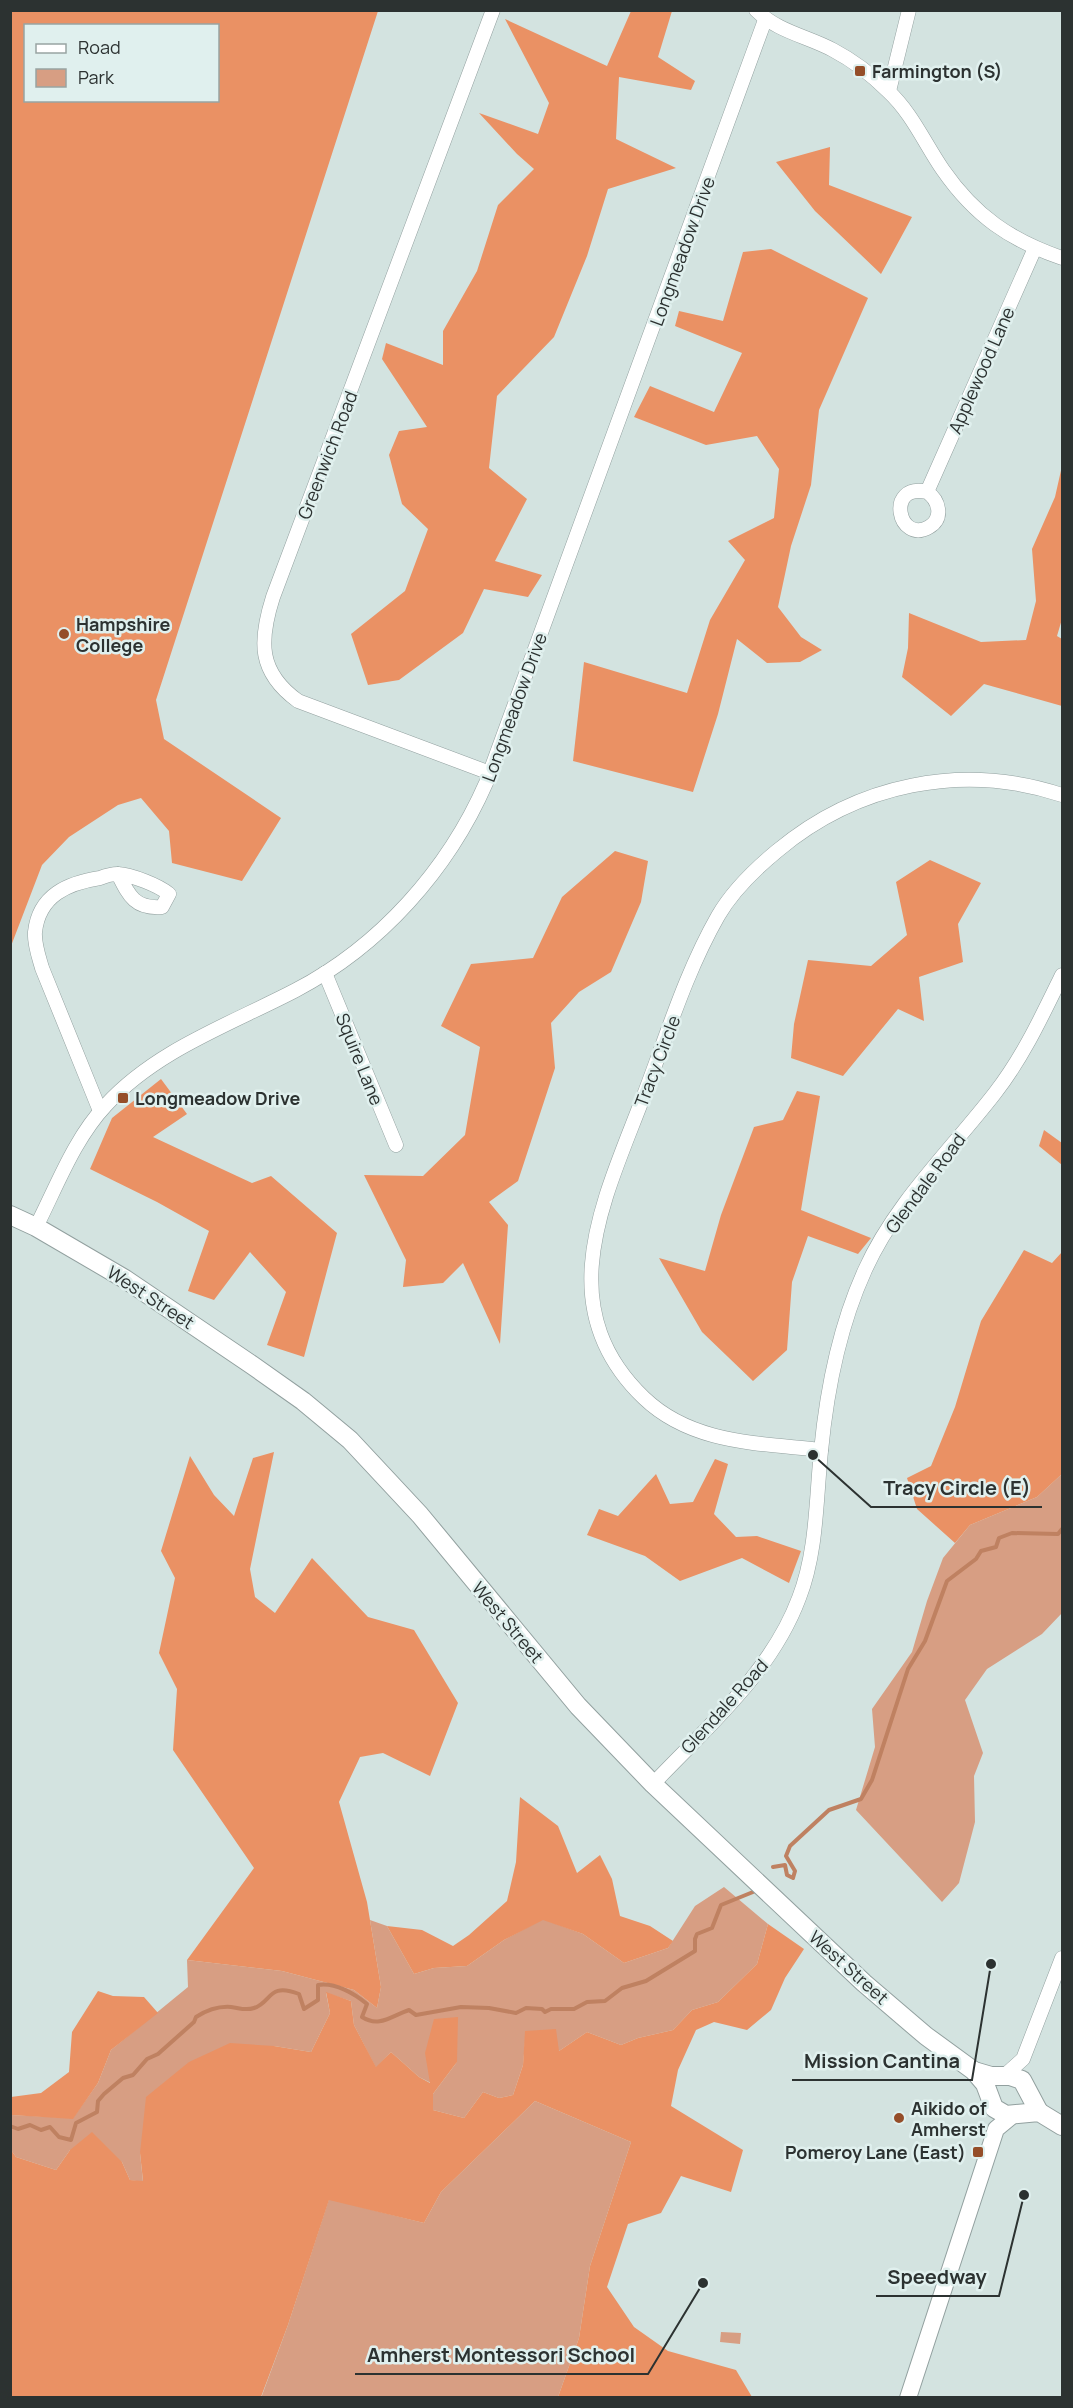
<svg xmlns="http://www.w3.org/2000/svg" width="1073" height="2408" font-family="Manrope,sans-serif">
<rect width="100%" height="100%" fill="#d3e3e0"/>
<g fill="#d79e83">
<path d="M1062,1474v139l-20,21 -55,35 -22,31 18,53 -9,23 1,46 -16,61 -17,19 -86,-92 19,-63 -3,-38 40,-57 15,-51 16,-43 27,-33 67,-28z"/>
<path d="M724,1887l44,37 -11,40 -39,38 -26,8 -19,20 -35,8 -17,7 -34,-13 -28,19 -33,-20 -3,34 -10,30 -14,3 -16,-6 -19,26 -31,-8v-16l24,-32 -26,21 -12,-6 -28,-25 -15,16 -22,-43 -3,-24 -25,-8 4,20 -19,39 -37,-6 -134,107 3,29 -13,-2 -8,-18 -52,-12 -14,20 -40,-13 -5,-7v-35l62,3 25,-35 13,-33 77,-63 -1,-27 95,11 72,19 23,18 4,-21 -11,-67 17,6 27,48 20,-6 33,-2 37,-26 39,-21 40,15 41,29 44,-15 27,-42z"/>
<path d="M535,2101l96,41 -41,124 -11,72 -21,59 -297,1 27,-73 41,-126 95,24 17,-31z"/>
<path d="M721,2332l20,1 -1,11 -20,-2z"/>
</g>
<g fill="#ea9164" fill-rule="evenodd">
<path d="M11,10l367,1 -222,689 8,39 117,79 -39,63 -70,-18 -3,-32 -28,-33 -23,7 -49,32 -27,28 -31,81zM26,26h192v74h-192z"/>
<path d="M631,11h41l-14,46 37,24 -4,9 -72,-13 -3,62 60,29 -68,21 -21,67 -33,81 -57,59 -8,72 38,31 -32,62 47,14 -14,22 -44,-8 -21,44 -64,47 -31,5 -17,-51 54,-43 23,-62 -26,-25 -13,-49 10,-24 28,-4 -45,-68 4,-16 57,22v-34l34,-60 21,-66 36,-36 -17,-15 -38,-41 59,21 11,-31 -44,-84 102,47z"/>
<path d="M830,147l-1,38 83,32 -31,57 -66,-63 -39,-49z"/>
<path d="M771,249l97,49 -49,112 -8,75 -20,61 -13,61 23,30 21,13 -22,12 -33,1 -30,-24 -19,75 -25,78 -120,-31 11,-99 103,31 23,-73 35,-60 -17,-19 46,-23 5,-49 -22,-33 -51,9 -72,-28 16,-31 64,26 28,-59 -67,-27 4,-15 44,10 20,-69z"/>
<path d="M1062,466v153l-5,17 5,3v67l-78,-22 -33,32 -49,-39 6,-29 1,-35 72,29 45,-2 10,-39 -4,-52 23,-52z"/>
<path d="M615,851l33,10 -7,41 -30,70 -32,20 -28,31 4,45 -37,113 -29,21 19,23 -8,119 -37,-81 -20,20 -40,4 3,-27 -42,-85 59,1 42,-41 15,-88 -39,-21 30,-62 62,-6 29,-61z"/>
<path d="M930,860l51,23 -23,41 5,38 -44,15 5,44 -26,-12 -55,67 -52,-18 3,-34 14,-64 63,6 36,-31 -11,-53z"/>
<path d="M161,1079l26,35 -34,23 99,46 19,-7 66,57 -33,124 -37,-12 19,-53 -36,-40 -36,48 -26,-9 21,-60 -52,-29 -67,-33 22,-51z"/>
<path d="M797,1091l23,5 -19,114 70,28 -13,16 -50,-18 -16,46 -5,68 -34,31 -51,-49 -43,-74 46,13 16,-56 33,-88 29,-7z"/>
<path d="M1044,1130l18,13v22l-23,-19z"/>
<path d="M1024,1250l28,13 10,-11v222l-25,23 -67,28 -15,18 -38,-34 -10,-31 24,-12 24,-59 26,-86z"/>
<path d="M274,1452l-24,117 5,28 20,16 37,-55 56,59 46,13 44,73 -28,73 -47,-23 -23,4 -21,45 28,100 14,85 -4,21 -23,-18 -72,-19 -95,-11 67,-92 -81,-118 4,-61 -18,-36 16,-75 -14,-27 29,-95 24,39 20,21 19,-58z"/>
<path d="M715,1459l13,5 -14,50 22,23 21,-1 44,15 -12,32 -47,-25 -62,23 -35,-25 -58,-21 12,-26 19,7 38,-42 14,30 23,-2z"/>
<path d="M520,1797l38,29 19,47 23,-18 12,24 8,37 30,10 23,15 -5,7 -44,15 -41,-29 -40,-14 -39,20 -37,26 -33,2 -20,6 -27,-48 35,4 31,16 16,-11 38,-34 9,-39z"/>
<path d="M768,1924l36,25 -19,29 -14,32 -24,20 -33,-8 -18,8 -18,40 -7,36 72,44 -12,42 -50,-16 -20,37 -33,11 -21,63 27,40 34,24 68,19 16,27h-194l21,-59 11,-72 41,-124 -96,-41 -94,91 -17,31 -95,-23 -41,125 -27,72h-250v-247l5,7 40,13 14,-20 22,-18 30,30 8,18 13,1 -3,-28 6,-56 43,-35 41,-19 44,3 37,6 19,-39 -4,-21 25,9 3,24 22,42 15,-15 28,25 11,6 -5,-30 9,-34 24,-2 -1,45 -24,32v16l31,8 19,-26 16,6 14,-3 10,-30 2,-34 31,-2 3,22 28,-19 34,13 17,-7 35,-8 19,-20 26,-8 39,-38z"/>
<path d="M98,1991l15,5 31,1 14,16 -47,37 -13,33 -25,36 -62,-4v-18l30,-4 28,-21 3,-40z"/>
</g>
<g fill="none" stroke-linecap="round" stroke-linejoin="round">
<g stroke="#bf8161" stroke-width="4">
<path d="M773,1867l12,-2 2,10 6,3 2,-7 -9,-15 4,-10 39,-36 32,-11 11,-19 36,-111 17,-28 22,-60 29,-22 5,-8 15,-4 3,-9 13,-5 46,1 4,-5"/>
<path d="M10,2126l8,3 12,-4 11,5 9,-3 9,10 12,3 5,-17 21,-11 1,-11 6,-7 19,-16 10,-3 14,-16 11,-5 36,-32 2,-5c11,-7 22,-11 35,-10 9,1 14,4 23,1 18,-6 14,-26 45,-14l5,15 14,-9v-15c17,-3 37,9 49,19l-5,13c17,11 29,-1 47,-7l7,5 45,-8 28,1 27,5 10,-5 16,1 3,3 6,-3h23l13,-7 18,-1 17,-13 24,-7 49,-30v-12l2,-5 15,-6 9,-23 32,-13"/>
</g>
<defs>
<g id="minor">
<path d="M756,10c22,22 51,26 77,40 19,10 40,26 55,41 24,22 37,53 55,79 32,46 67,70 119,88"/>
<path d="M889,91l20,-81"/>
<path d="M927,492c-42,-10 -29,53 2,35 15,-9 10,-27 -2,-35l108,-244"/>
<path d="M490,773l-192,-72c-40,-29 -39,-60 -25,-104l220,-587"/>
<path d="M325,973l71,172"/>
<path d="M100,1111l-58,-143c-3,-11 -8,-24 -7,-36 4,-37 33,-49 65,-54 5,-2 12,-4 18,-4 14,1 40,11 51,20l-7,13c-27,2 -33,-11 -44,-33"/>
<path d="M36,1227c21,-41 38,-88 70,-122 50,-55 125,-81 190,-115 84,-44 152,-120 190,-207l279,-763"/>
<path d="M821,1450c-62,-7 -129,-6 -177,-52 -96,-92 -39,-200 0,-303 23,-60 42,-123 74,-179 15,-26 36,-46 59,-65 80,-67 185,-89 285,-56"/>
<path d="M653,1784c54,-57 118,-111 146,-186 18,-46 17,-98 22,-147 6,-63 18,-124 44,-181 30,-67 86,-120 130,-177 28,-36 47,-77 67,-118"/>
<path d="M1004,2076l19,-17 39,-101"/>
</g>
<path id="tertiary" d="M908,2398l88,-269 17,-14"/>
<g id="secondary">
<path d="M10,1215l26,12 89,52 127,86 51,36 47,39 70,75 158,191 75,78 211,199 62,53 48,35 11,13 9,24 12,7 33,-3 23,14"/>
<path d="M974,2071l17,5h19l12,4 17,32"/>
</g>
</defs>
<use href="#minor" stroke="#92a09f" stroke-width="15"/>
<use href="#tertiary" stroke="#92a09f" stroke-width="18"/>
<use href="#secondary" stroke="#92a09f" stroke-width="20"/>
<use href="#minor" stroke="#fff" stroke-width="14"/>
<use href="#tertiary" stroke="#fff" stroke-width="16"/>
<use href="#secondary" stroke="#fff" stroke-width="18"/>
</g>
<g fill="#954e29" stroke="#e0f0ee" stroke-width="2">
<rect x="854" y="65" width="12" height="12" rx="3"/>
<circle cx="64" cy="634" r="6"/>
<rect x="117" y="1092" width="12" height="12" rx="3"/>
<circle cx="899" cy="2118" r="6"/>
<rect x="972" y="2146" width="12" height="12" rx="3"/>
</g>
<g text-anchor="middle" dominant-baseline="central" stroke-width="5" stroke-linejoin="round" paint-order="stroke">
<g font-size="18" font-weight="bold" fill="#2c3231" stroke="#e0f0ee" text-anchor="start">
<text x="872" y="71">Farmington (S)</text>
<text x="76" y="624">Hampshire<tspan x="76" dy="21">College</tspan></text>
<text x="135" y="1098">Longmeadow Drive</text>
<text x="911" y="2108">Aikido of<tspan x="911" dy="21">Amherst</tspan></text>
<text x="966" y="2152" text-anchor="end">Pomeroy Lane (East)</text>
</g>
<g font-size="18" fill="#2c3231" stroke="#e0f0ee">
<text transform="translate(682 251) rotate(-70)">Longmeadow Drive</text>
<text transform="translate(981 370) rotate(-66)">Applewood Lane</text>
<text transform="translate(327 455) rotate(-69)">Greenwich Road</text>
<text transform="translate(514 707) rotate(-70)">Longmeadow Drive</text>
<text transform="translate(360 1059) rotate(68)">Squire Lane</text>
<text transform="translate(657 1061) rotate(-69)">Tracy Circle</text>
<text transform="translate(925 1183) rotate(-53)">Glendale Road</text>
<text transform="translate(151 1297) rotate(33)">West Street</text>
<text transform="translate(508 1622) rotate(50)">West Street</text>
<text transform="translate(724 1706) rotate(-48)">Glendale Road</text>
<text transform="translate(849 1967) rotate(42)">West Street</text>
</g>
</g>
<path fill="none" stroke="#2c3231" stroke-width="2" d="M813 1455L871 1507H1042M991 1964L972 2080H792M1024 2195L999 2296H876M703 2283L648 2374H355"/>
<g fill="#2c3231" stroke="#e0f0ee" stroke-width="2">
<circle cx="813" cy="1455" r="6"/>
<circle cx="991" cy="1964" r="6"/>
<circle cx="1024" cy="2195" r="6"/>
<circle cx="703" cy="2283" r="6"/>
</g>
<g font-size="20" text-anchor="middle" font-weight="bold" fill="#2c3231" stroke="#e0f0ee" stroke-width="5" stroke-linejoin="round" paint-order="stroke">
<text x="957" y="1495">Tracy Circle (E)</text>
<text x="882" y="2068">Mission Cantina</text>
<text x="937" y="2284">Speedway</text>
<text x="501" y="2362">Amherst Montessori School</text>
</g>
<rect width="1073" height="2408" fill="none" stroke="#2c3231" stroke-width="24"/>
<rect x="24" y="24" width="195" height="78" fill="#e0f0ee" stroke="#98a4a2" stroke-width="1.5"/>
<rect x="36" y="44" width="30" height="9" fill="#ffffff" stroke="#98a4a2" stroke-width="1.5"/>
<text x="78" y="54" font-size="18" fill="#2c3231">Road</text>
<rect x="36" y="69" width="30" height="18" fill="#d79e83" stroke="#98a4a2" stroke-width="1.5"/>
<text x="78" y="84" font-size="18" fill="#2c3231">Park</text>
</svg>
